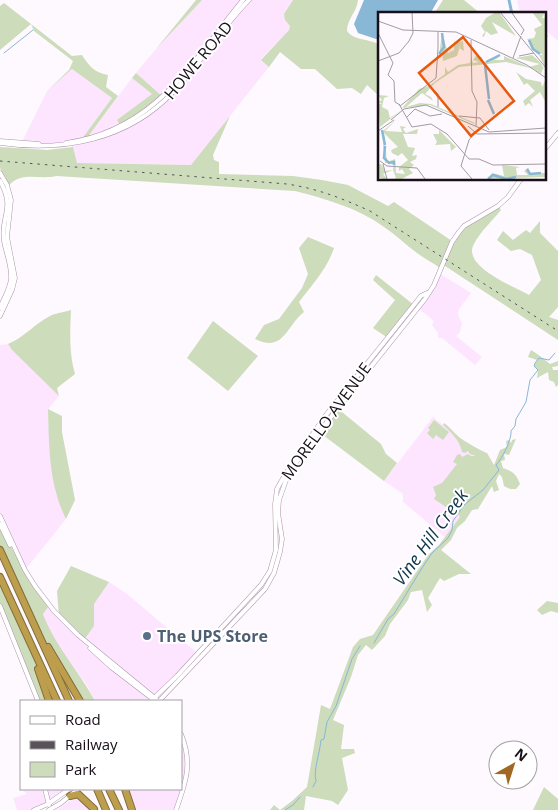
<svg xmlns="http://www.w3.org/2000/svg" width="558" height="810" font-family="'Open Sans',sans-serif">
<rect width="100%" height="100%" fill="#fef9fe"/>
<g fill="#fee5ff">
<path d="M202,0h41l-80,97 -27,-24 20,-24z"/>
<path d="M249,0h44l-9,14 6,12 -1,4 -28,29 8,8 -78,98 -115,-2 -4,-18 42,-13 39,-23 20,-16z"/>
<path d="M519,0h39v41l-14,-12v-15l-24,-1 -3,-12z"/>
<path d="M72,69l40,29 -31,42 -37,5 -23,-1 26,-53z"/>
<path d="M132,78l20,16 -34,26 2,5 -33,13z"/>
<path d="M442,275l29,18 -12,16 -1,5 4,10 -2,8 -4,4 26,21 -7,8 -33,-27h-4v-5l-6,-8 2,-4 -16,-13 18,-29z"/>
<path d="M8,344l4,6 47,46 -11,13 2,46 6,39 10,25 -41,51 -25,-54v-171z"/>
<path d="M433,417l64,51 -52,69 -42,-35v-8l-19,-13z"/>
<path d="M109,582l18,12 70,59 -42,44 -71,-57 10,-14 -1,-22z"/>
<path d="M48,607l14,16 33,31 58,45 -2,2h-56l-9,-17 -29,-40 -10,-18 -4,-13z"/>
<path d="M181,745l3,8 1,22 -5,18 -7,17h-37l-7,-21h52z"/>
<path d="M22,789h47l-35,21h-17l-4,-12 14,-4z"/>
<path d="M77,796l5,3 8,11h-34z"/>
</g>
<g fill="#cddcbb">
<path d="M196,0h6l-46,49z"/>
<path d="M293,0h65c-1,12 -11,19 -11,31 6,9 21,8 32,13v52l-12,-11 -6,9 -9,-6 -15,1 -22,-20h-14l-21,-17 -11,15 -8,-7 28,-30 1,-4 -5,-6 -1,-6z"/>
<path d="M443,0h21l17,14h-47z"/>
<path d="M4,3l68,53 10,-1c7,11 13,18 26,20l-2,12 12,9 -31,42 -6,2 31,-42 -40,-29 -25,22 22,-21 4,-9 -39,-30 -3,-7 -31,26v-44z"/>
<path d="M136,73l27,24 -43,28 -3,-5 35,-26 -20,-16z"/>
<path d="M230,116l-17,39 1,5 5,2v12l74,2 29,4 26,5 40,21 6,-4 58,39 12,-15 34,-20 3,4c-9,11 -21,22 -27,34 -13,22 41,43 55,51l12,-15 -9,-25 -12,-6 -9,2 -14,-11 6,-9 10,9 13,-10 4,3 10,-12v12l18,18v56l-9,10 9,3v20l-116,-76 -2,4c-7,-5 -15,-9 -23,-15 -11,-8 -21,-18 -33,-26 -26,-19 -58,-28 -89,-36l-238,-15c-19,4 -34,-5 -48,9l-9,-17v-21l47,3 26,-3 4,16 114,2z"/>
<path d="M308,237l26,11c-7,21 -22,37 -35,54l5,10c-18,14 -20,41 -49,27l9,-14 15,-6 23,-31 6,-14 -9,-26z"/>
<path d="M376,275l38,30 -26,33 -15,-10 22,-28 -22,-20z"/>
<path d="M71,310c-1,21 -2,44 4,64l-18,14 2,8 -47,-46 -4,-6c17,-7 27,-21 44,-29 5,-2 13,-3 19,-5z"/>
<path d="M213,321l45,35 -30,35 -41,-33z"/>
<path d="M531,350c7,4 13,9 19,14l8,-3v5l-6,1 1,3h5v15l-2,2 -2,-5 -5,-2 -1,-8 -11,6 1,-8 -4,-4 3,-6 -9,-3z"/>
<path d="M337,408l44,36 5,10 11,9 -13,18 -65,-49z"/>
<path d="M48,409l14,7v16l13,68 -9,19c-17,-34 -17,-72 -18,-110z"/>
<path d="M434,420l15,12 -6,8 -7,-5 -3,4 -6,-6 3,-3 -2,-2z"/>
<path d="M444,423c6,4 10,10 15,14 5,4 22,14 28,16l7,12 6,-15 7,-3 -1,-6 3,-1 2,3 1,-3 4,-1 -7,16 -5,-1 1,6 -4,1 2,7c11,4 13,6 17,16l-4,5h-6l-6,-3 -2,-9 -3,-3 -3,7 3,9 -5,2 -2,-6 -14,23 -6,1 -7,11 -8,7 -6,12 -10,10 30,24h-12l-15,7 -4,-3 -12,20 4,7 -5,7 -5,-22 -11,2 -3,8 -18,24 -5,12 -13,14 -6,-5 -8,10 -7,22 -18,43 11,5 -3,24h13l1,4 -13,5 6,32 -10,15 -6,-4 -26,-5 -2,14h-34l4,-5 6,5 12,-9 15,-14 14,-82 9,4 23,-62 7,-8 13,-4 55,-80 11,-10 21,-28 -2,-3 -7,-1 -2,-4 -15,-10 2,-4 -3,-8 9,-4 15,-19 -4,-2 4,-7 3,-1 2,3 6,-3 3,2h5l-6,-2 -2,-3 -3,2 -3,-1c-2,-11 -10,-19 -19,-27z"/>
<path d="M0,526l30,56 18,25 -5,7c12,32 36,57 52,87h-15l-52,-90 -28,-61z"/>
<path d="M71,566l38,16 -15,22v22l-10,14 -25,-24 -2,-25z"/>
<path d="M0,577l29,62 20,62h-11l-38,-95z"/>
<path d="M547,601l11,2v10l-7,-2 -9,4 -5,-5z"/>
<path d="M544,787l14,12v11h-25z"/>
</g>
<path fill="#89b7d6" d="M364,0h74l-8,14h-51v26l-21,-7 -4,-9z"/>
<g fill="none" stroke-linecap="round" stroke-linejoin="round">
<g stroke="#89b7d6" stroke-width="1">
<path d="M4,53l29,-23"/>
<path d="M374,643l14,-24 6,-5 28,-46 10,-15 16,-15 4,-8 1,-9 11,-16 19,-15 16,-20 -3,-5c6,-6 16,-26 15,-34l4,-5 1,-7 10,-17 4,-22 8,-10 -4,-4 1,-3 4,-5 10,2 6,-7"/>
<path d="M313,787l3,-6c-3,-10 4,-29 5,-41l3,-1 3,-17 9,-16 16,-47 8,-13"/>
<path d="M285,810l8,-5 7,-8"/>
</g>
<g stroke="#89b7d6" stroke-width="3">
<path d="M509,0l3,14"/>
<path d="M544,35l2,1"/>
</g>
<defs>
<g id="tertiary">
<path d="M0,141l39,3"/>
<path d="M0,143c63,9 128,-3 173,-51 28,-29 48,-64 76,-92"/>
<path d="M66,143c90,-13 125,-80 177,-143"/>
<path d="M544,150l14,-17"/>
<path d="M0,173l7,12 4,15 -4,37 8,41 -3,12 -12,26"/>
<path d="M0,181c16,28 0,35 4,60 2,12 8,25 7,38 -1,10 -7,19 -11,29"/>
<path d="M0,516l25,54 10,16 19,25 24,24 78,64"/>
<path d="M0,524l10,21"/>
<path d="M0,606l38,95"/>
<path d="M90,648l21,19 43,33"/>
<path d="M151,701l26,-25 84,-91 9,-14 6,-21 -1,-46 2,-15 9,-16 40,-58 95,-119 6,-3"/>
<path d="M159,701l106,-112 9,-16 6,-21 2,-13 -4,-26 1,-13 10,-28 30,-40 106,-133 9,-14 18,-43 7,-10 5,-6 34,-20 10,-9 13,-18"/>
<path d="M45,789l4,16"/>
<path d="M34,810l14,-6 21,-15"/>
<path d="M49,810l12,-7 17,-14"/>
<path d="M176,810c10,-28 17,-47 5,-76"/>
</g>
<g id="motorway">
<path d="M0,550l69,151"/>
<path d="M0,577l57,124"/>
<path d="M48,647l32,54"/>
<path d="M38,669l11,32"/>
<path d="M97,789l9,21"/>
<path d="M109,789l10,21"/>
<path d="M125,789l7,21"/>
<path d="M70,796l8,-2 16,15"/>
</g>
</defs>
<use href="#tertiary" stroke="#ac94ad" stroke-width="5"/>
<use href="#motorway" stroke="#836c3b" stroke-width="8"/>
<use href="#tertiary" stroke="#fff" stroke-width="4"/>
<use href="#motorway" stroke="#bc9e4d" stroke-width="6"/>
<path stroke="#5a525a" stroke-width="1" stroke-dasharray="2.5 5" stroke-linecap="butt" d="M0,161l287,23c32,5 54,14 83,27l188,120"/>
</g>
<circle fill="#5c6f8a" stroke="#fff" stroke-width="2" cx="147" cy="636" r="5"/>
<g text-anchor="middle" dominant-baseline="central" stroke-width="4" stroke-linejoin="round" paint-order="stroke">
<g font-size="16" fill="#191019" stroke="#fff">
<text transform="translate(198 60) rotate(-50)">HOWE ROAD</text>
<text transform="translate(326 421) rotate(-54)">MORELLO AVENUE</text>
</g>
<g font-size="16" font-weight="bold" fill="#4e5e75" stroke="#fff" text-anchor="start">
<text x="157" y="636">The UPS Store</text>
</g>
<g font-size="18" font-style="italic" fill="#0e354a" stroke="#fff">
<text transform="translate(430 537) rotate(-54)">Vine Hill Creek</text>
</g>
</g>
<g transform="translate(378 12)">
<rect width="168" height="168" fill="#fef9fe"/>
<path d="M118,0h3l17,24 -24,-14 6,11 -7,2 -5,-4 -2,6 -2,-1 3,-4 -4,-6 5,-8zM154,0h13l-3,6h3v49l-6,-12h4l-10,-7 -6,-9 7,-1 2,-5 -2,-4 8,-4zM64,21l6,20 6,-3v-6l1,-5v4l8,-2 1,10 -5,-3 2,-5 -4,13 -14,5 -1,-13 -3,8zM122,43l-2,3 -4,2h10v-4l25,11 11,-3 -24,-6 16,-3 8,7 5,8 -2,-2 -2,6 -7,-5 -28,-7 -47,5 -24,16 -10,11 6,3 2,4 -11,-8 -16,14 14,-4 11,1 44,19 -1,1 -44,-19 -28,3 17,-19 10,-3 16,-12v-7l3,5 10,-7 12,-2 1,-6 2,6 6,-1 -6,-2 3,-4 6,1 1,6zM138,60l10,7 15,3 1,5 3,-6v20l-5,-9 -10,8 3,7 -4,-4 -4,3 -2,-5 12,-10 -8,-8 -3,2zM0,83l11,1 -5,2 -2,9 6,3 2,8 12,-8 -22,17 -2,-23h4l-4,-2 4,-2zM19,107l-12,12 17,1 -2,-6 6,1 -3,2 3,4 12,-4 -1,5h-14l5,13 7,1 -3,8 5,-1 -1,4 -6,3 4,3 -5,4 4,4 -6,3 -5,3h-9l3,-1 -3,-8 -10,4 4,5h-4l-5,-2v-13h3l4,7 8,-1 1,-7h-9l-3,-31zM6,121l14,14 -7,3 1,3 6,3 4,-3 6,7 -9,7v4l3,-2 3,5 -9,-1 -1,-14 -8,3zM61,118l17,17 -5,4 -1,-7 -15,1 2,-3 -4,-8h6zM124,153l18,2 -4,1 1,7h11l-4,-4 4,-3 2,5h15v4l-57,2 4,-6 12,3z" fill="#cddcbb" fill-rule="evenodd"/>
<path fill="none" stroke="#89b7d6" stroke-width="2.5" d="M151,28l4,9 7,5M61,42l5,-7 -2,-14M108,50l14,-7M107,53l4,34M110,88l6,14M4,118l3,15M7,134l-1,12 5,5 5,-1v3M149,157l3,5 11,-1M110,167l5,-4 13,4 10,-2"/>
<path fill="none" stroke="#a29ca2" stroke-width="1" d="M122,0l46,56M134,1l12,17 -3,5M0,9l25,9 53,2 71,33 19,13M60,20v16M0,21l15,30 -5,12 6,6 1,21 5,3M93,28l1,51 5,11 -1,24M141,44l15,-3M135,46l8,-22M0,49l21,-8 10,-12 4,-8 -1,-21M50,72l10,10v13M21,92l13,23 19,-3 16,10 22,25h10l14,6 53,-1M22,94l36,-28 2,-30M81,104l21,2 9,12M28,106l9,-9 15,7 12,-2M13,108l13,-11 22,-4 63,27 57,-4M90,114l9,8 69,-1M0,119l16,-11M2,149l7,5 30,2 8,11M5,152l4,15M94,167l-11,-13 8,-26 6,-7"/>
<path fill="#e8590c" fill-opacity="0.15" stroke="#e8590c" stroke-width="2.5" d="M85,25l51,64 -43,35 -52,-63z"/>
<rect width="168" height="168" fill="none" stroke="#191019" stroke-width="2.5"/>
</g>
<rect x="20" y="700" width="162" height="90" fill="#ffffff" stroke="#a39fa3"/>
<rect x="30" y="716" width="25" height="8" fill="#ffffff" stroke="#a39fa3"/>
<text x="65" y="725" font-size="15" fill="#191019">Road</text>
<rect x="30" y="741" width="25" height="8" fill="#5a525a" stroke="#a39fa3"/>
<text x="65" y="750" font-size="15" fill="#191019">Railway</text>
<rect x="30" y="762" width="25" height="15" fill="#cddcbb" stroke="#a39fa3"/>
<text x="65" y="775" font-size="15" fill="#191019">Park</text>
<g transform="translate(513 765) rotate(39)"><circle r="24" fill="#ffffff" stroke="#a39fa3"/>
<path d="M0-4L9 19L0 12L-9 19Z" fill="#a06824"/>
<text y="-8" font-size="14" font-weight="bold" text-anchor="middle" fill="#191019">N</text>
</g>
</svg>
